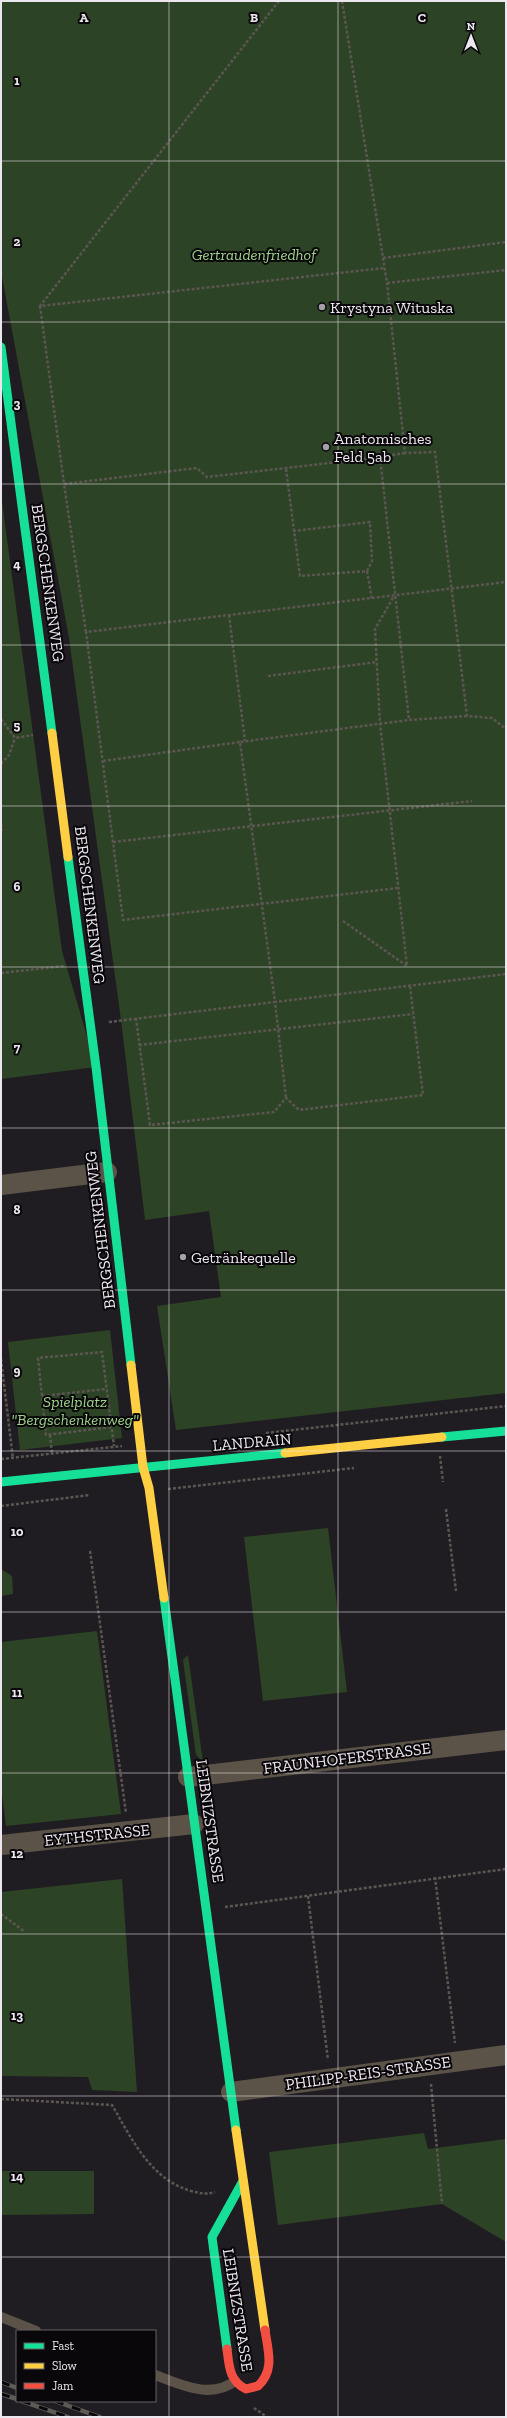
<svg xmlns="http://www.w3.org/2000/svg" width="507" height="2418" font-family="'Zilla Slab',serif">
<rect width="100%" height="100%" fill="#201d22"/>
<g fill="#2d4325">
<path d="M1,1h505v1392l-330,37 -19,-124 64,-9 -12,-86 -64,9 -24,-200 -52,-382 -68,-367z"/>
<path d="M1,494l61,457 34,116 -95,12z"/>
<path d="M110,1330l12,108 -102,12 -12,-108z"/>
<path d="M328,1528l19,164 -84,9 -19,-164z"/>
<path d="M1,1569l11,7 1,18 -12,2z"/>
<path d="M97,1631l24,183 -115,12 -5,-40v-144z"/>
<path d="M188,1655l15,107 -7,-7 -13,-95z"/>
<path d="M122,1879l15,213 -45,-2 -4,-13 -87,-1v-184z"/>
<path d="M424,2133l4,16 78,-10v103l-64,-38 -164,21 -9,-73z"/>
<path d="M1,2171h93v43l-93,1z"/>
</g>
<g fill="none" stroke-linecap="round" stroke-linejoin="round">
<g stroke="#5b5652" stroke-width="2.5" stroke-dasharray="3 2" stroke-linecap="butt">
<path d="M279,1l-239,305 344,-38"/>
<path d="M342,1l45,282 18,170 30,-1 32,264 25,2 14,11"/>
<path d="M383,258l123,-16"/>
<path d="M387,283l119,-13"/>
<path d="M40,306l24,178"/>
<path d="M405,453l-25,4 29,263"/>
<path d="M286,469l14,107 67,-5 5,-10 -2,-39 -76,9"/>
<path d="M367,571l5,28"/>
<path d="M229,615l16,126"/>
<path d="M86,632l-22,-148 133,-16 10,9 175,-20"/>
<path d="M268,676l109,-14"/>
<path d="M467,716l-58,4 -169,22 35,260 231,-28"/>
<path d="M1,719l14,19 18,-3"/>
<path d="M103,761l137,-19"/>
<path d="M1,764l8,-9 6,-17"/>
<path d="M1,824l1,6"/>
<path d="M113,842l359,-41"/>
<path d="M398,888l-275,32 -37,-288 420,-50"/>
<path d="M343,921l64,45 -27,-242 -5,-95 19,-33"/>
<path d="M1,973l63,-7"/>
<path d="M136,1018l14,107 124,-13 12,-14 13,12 124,-15 -13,-109"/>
<path d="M109,1022l166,-20 11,96"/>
<path d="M139,1045l274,-31"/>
<path d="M1,1359l12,100"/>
<path d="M42,1396l64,-7"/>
<path d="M111,1427l-65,8 -8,-77 64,-6 12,94"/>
<path d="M266,1433l240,-27"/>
<path d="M50,1435l2,19"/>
<path d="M440,1456l3,26"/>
<path d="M1,1459l121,-13"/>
<path d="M168,1489l186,-21"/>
<path d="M1,1506l89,-11"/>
<path d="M446,1509l10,82"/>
<path d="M90,1551l36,262"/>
<path d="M435,1877l20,166"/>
<path d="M308,1896l20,164"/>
<path d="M225,1907l281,-38"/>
<path d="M1,1914l24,18"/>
<path d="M431,2084l11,120"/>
<path d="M1,2099l111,6c20,34 38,74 79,86 9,2 14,4 24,1"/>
<path d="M254,2408l13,9"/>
</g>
<g stroke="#5b5347" stroke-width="10">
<path d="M1,2317l35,14"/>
<path d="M155,2375c25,9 55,25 80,6"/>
</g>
<g stroke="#5b5347" stroke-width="20">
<path d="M1,1185l106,-13"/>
<path d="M188,1777l318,-37"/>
<path d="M1,1845l193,-21"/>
<path d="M231,2092l275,-37"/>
</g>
<g stroke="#16e098" stroke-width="9">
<path d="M1,347l51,386"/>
<path d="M68,857l28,210 35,298"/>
<path d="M442,1437l64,-6"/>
<path d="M1,1482l284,-29"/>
<path d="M164,1598l72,532"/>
<path d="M227,2349l-15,-112 31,-56"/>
</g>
<g stroke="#ffcf43" stroke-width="9">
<path d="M52,733l16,124"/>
<path d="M131,1365l12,102 6,21 15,110"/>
<path d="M285,1453l157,-16"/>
<path d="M236,2130l29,200"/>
</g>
<path stroke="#f24e42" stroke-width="9" d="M227,2349c2,16 2,32 19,40l12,-3c17,-16 10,-35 7,-56"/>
<defs>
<g id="rail">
<path d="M1,2382l16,6"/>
<path d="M1,2394l16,5"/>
<path d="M22,2401l46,16"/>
<path d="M55,2401l45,16"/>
</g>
</defs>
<use href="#rail" stroke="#5f5a58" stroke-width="4.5"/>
<use href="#rail" stroke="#09070a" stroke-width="3" stroke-dasharray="9" stroke-linecap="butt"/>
</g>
<path fill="none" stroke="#ece7ee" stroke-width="1" stroke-opacity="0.55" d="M169,1v2416M338,1v2416M1,161h505M1,322h505M1,484h505M1,645h505M1,806h505M1,967h505M1,1128h505M1,1290h505M1,1451h505M1,1612h505M1,1773h505M1,1934h505M1,2096h505M1,2257h505"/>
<g fill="#a5a0a7" stroke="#09070a" stroke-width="1.5">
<circle cx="322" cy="307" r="4"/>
<circle cx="326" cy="447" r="4"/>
<circle cx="183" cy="1257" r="4"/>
</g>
<g text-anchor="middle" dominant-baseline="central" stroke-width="4" stroke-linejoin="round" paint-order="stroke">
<g font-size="16" font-style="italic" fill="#9ed58a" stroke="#09070a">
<text x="254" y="254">Gertraudenfriedhof</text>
<text x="75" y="1401">Spielplatz<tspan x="75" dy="18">"Bergschenkenweg"</tspan></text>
</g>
<g font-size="16" fill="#ece7ee" stroke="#09070a" text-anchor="start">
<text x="330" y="307">Krystyna Wituska</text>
<text x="334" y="438">Anatomisches<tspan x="334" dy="18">Feld 5ab</tspan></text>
<text x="191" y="1257">Getränkequelle</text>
</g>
<g font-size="16" fill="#ece7ee" stroke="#09070a">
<text transform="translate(48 583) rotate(82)">BERGSCHENKENWEG</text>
<text transform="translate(90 905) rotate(83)">BERGSCHENKENWEG</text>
<text transform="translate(100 1230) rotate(-97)">BERGSCHENKENWEG</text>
<text transform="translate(252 1442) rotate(-5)">LANDRAIN</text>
<text transform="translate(347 1758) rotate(-7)">FRAUNHOFERSTRASSE</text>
<text transform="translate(210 1821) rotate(82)">LEIBNIZSTRASSE</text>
<text transform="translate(97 1835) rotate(-6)">EYTHSTRASSE</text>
<text transform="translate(368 2073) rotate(-8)">PHILIPP-REIS-STRASSE</text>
<text transform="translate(238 2310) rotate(81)">LEIBNIZSTRASSE</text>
</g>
</g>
<g font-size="13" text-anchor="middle" font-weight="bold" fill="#ece7ee" stroke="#09070a" stroke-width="4" stroke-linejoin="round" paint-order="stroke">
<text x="84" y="22">A</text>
<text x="254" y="22">B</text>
<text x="422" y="22">C</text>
<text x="17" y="85">1</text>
<text x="17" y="246">2</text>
<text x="17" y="408">3</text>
<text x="17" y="569">4</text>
<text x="17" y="730">5</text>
<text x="17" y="891">6</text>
<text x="17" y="1052">7</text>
<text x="17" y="1214">8</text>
<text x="17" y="1375">9</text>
<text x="17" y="1536">10</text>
<text x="17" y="1697">11</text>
<text x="17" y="1858">12</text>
<text x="17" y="2020">13</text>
<text x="17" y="2181">14</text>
</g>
<rect width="507" height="2418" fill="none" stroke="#ece7ee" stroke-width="4"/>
<rect x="16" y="2330" width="140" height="72" fill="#09070a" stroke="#646165"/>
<rect x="24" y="2343" width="20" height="6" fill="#16e098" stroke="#646165"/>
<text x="52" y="2350" font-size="12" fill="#ece7ee">Fast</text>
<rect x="24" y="2363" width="20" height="6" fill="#ffcf43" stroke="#646165"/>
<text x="52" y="2370" font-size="12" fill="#ece7ee">Slow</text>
<rect x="24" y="2383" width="20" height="6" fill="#f24e42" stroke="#646165"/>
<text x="52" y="2390" font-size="12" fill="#ece7ee">Jam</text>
<g transform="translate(471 36)" stroke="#09070a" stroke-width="3" paint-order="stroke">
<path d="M0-3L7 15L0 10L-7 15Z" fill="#ece7ee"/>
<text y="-6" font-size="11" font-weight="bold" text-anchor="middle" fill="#ece7ee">N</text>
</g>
</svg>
